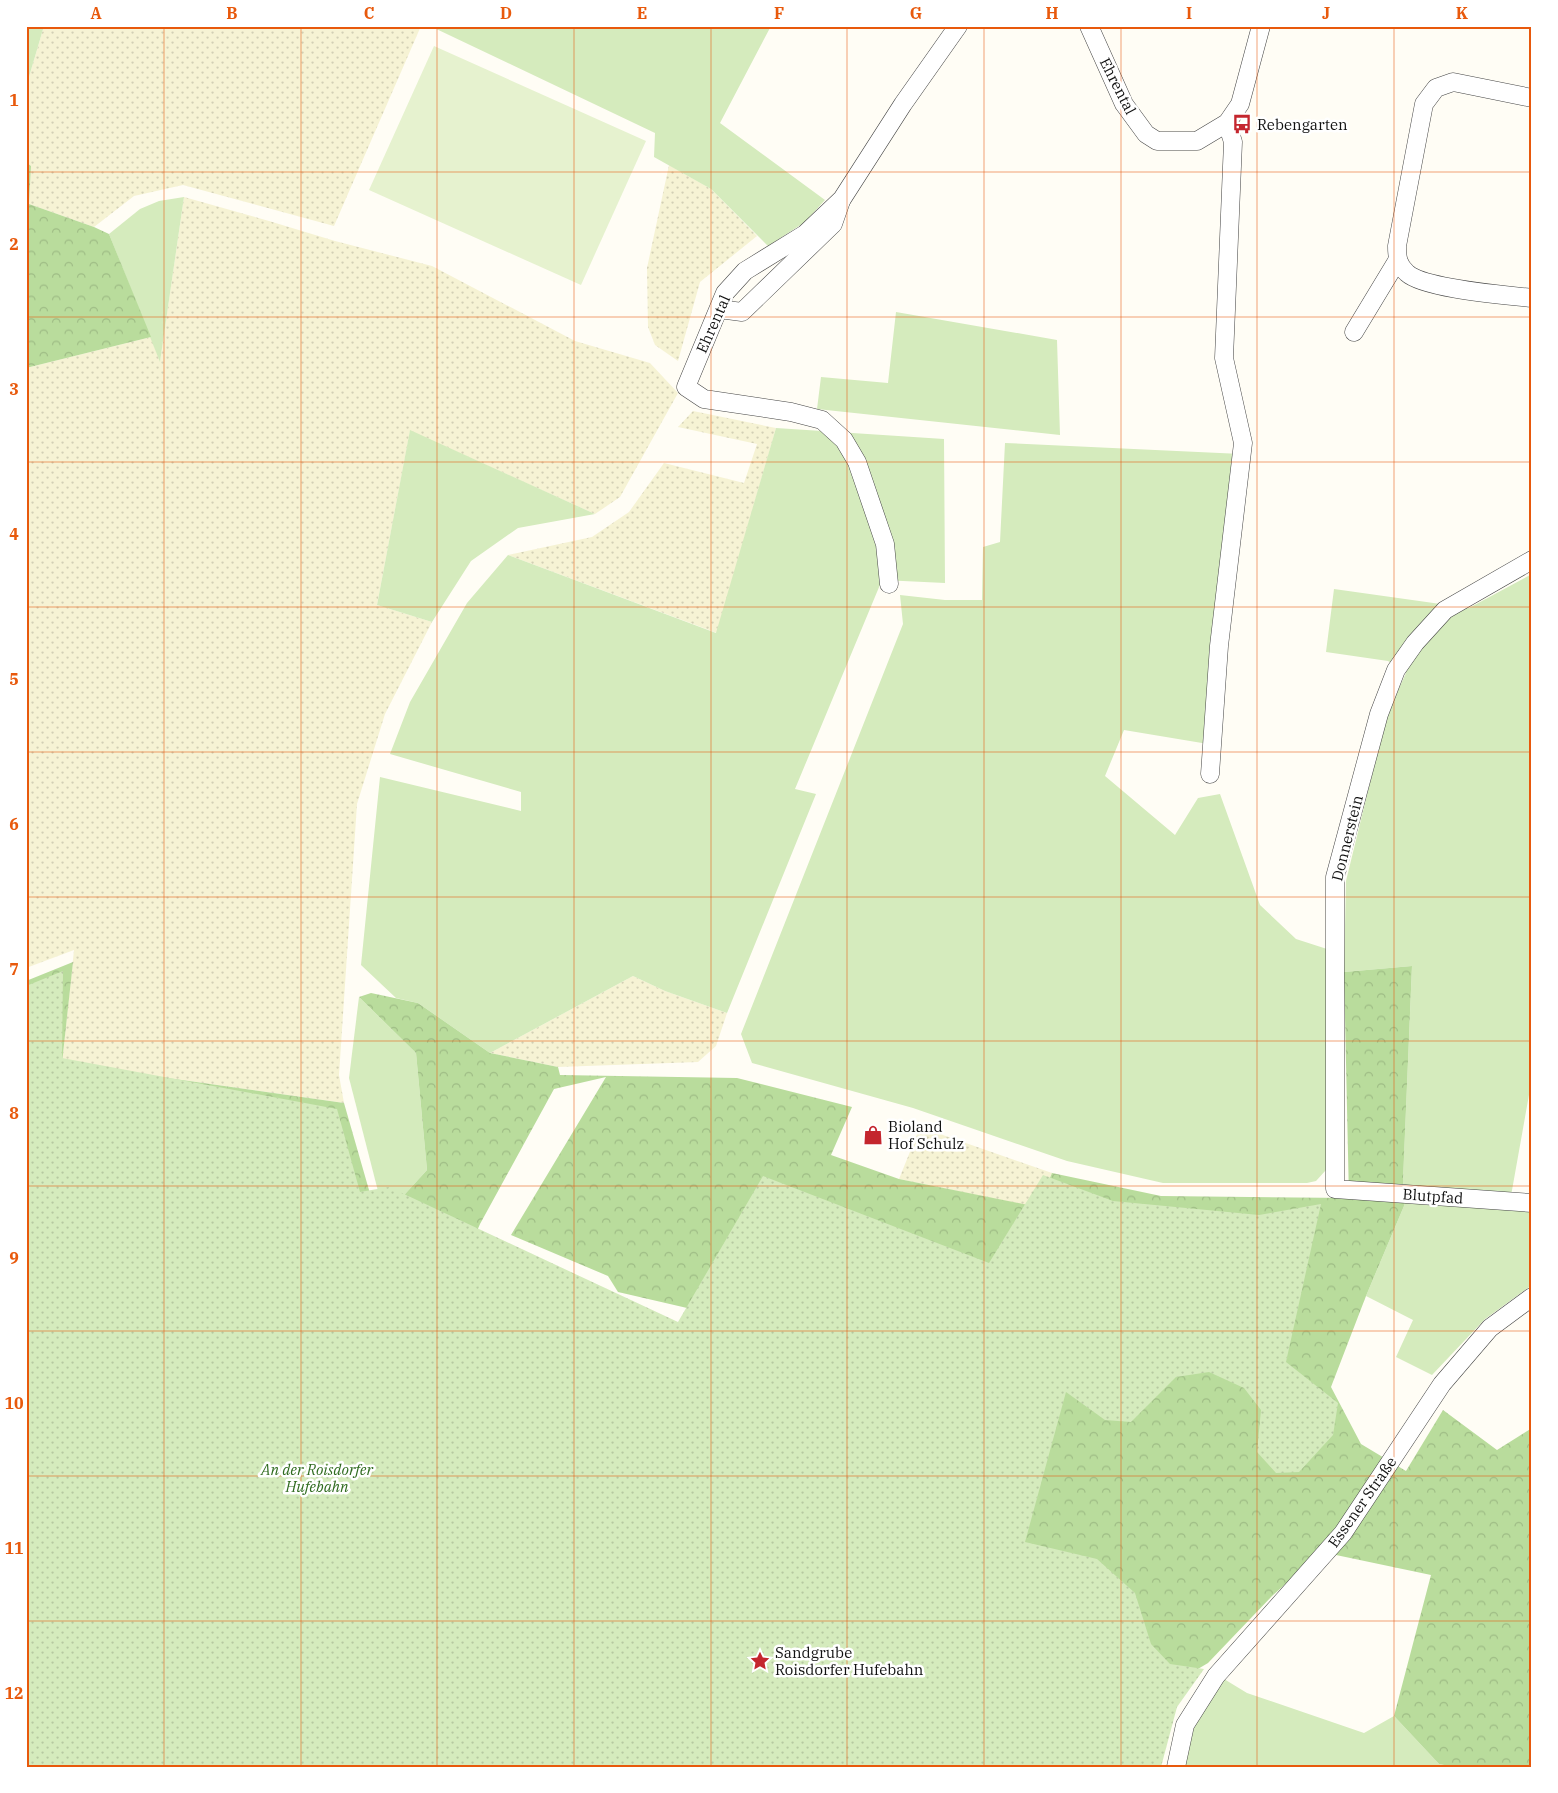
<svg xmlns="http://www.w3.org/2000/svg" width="1558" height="1793" font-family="'IBM Plex Serif',serif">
<defs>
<pattern id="farmland-dots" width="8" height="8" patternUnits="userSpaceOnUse" patternTransform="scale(1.25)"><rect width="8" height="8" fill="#f6f3d4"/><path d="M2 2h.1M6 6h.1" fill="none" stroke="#d2cfb5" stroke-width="1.8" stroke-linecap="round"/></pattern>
<pattern id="forest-crowns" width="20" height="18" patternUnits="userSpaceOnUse" patternTransform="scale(1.25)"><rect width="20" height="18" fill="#b9dc9c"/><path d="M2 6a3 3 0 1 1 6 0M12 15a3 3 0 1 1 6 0" fill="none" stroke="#9ebc85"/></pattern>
<pattern id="park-dots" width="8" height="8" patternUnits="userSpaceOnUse" patternTransform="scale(1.25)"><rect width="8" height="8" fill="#d5ebbd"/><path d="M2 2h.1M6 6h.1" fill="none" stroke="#b6c8a1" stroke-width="1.8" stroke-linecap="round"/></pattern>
</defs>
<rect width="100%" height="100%" fill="#fffdf5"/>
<g fill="url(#farmland-dots)">
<path d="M44,26h377l-87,200 -151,-41 -49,11 -40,31 -65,-23 2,-38 -5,-4v-75z"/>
<path d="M669,165l42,24 46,47 -57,46 -22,79 -23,-16 -7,-18 -1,-59z"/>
<path d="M184,197l85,24 66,20 97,25 143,75 75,22 28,30 -58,104 -25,17 -185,-83 -33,174 55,17 -47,92 -28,90 -18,271 5,28 -282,-40 12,-113 -48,18v-600l125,-31 9,24z"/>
<path d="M693,411l83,17 -59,205 -209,-78 84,-18 37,-25 35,-49 80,20 13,-39 -79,-17z"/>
<path d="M633,976l32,15 62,22 -11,33 -18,16 -140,5 -68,-14z"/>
<path d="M920,1127l132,46 -14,35 -139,-29z"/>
</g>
<g fill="#d5ebbd">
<path d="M26,26h18l-18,61z"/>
<path d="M430,26h341l-51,97 105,77 -20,22 -37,24 -57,-57 -57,-32 1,-24z"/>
<path d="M184,197l-24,165 -51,-128 31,-25 19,-8z"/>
<path d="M896,312l161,28 3,95 -243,-26 4,-32 67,6z"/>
<path d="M776,428l168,11 1,144 -63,-3 -87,209 21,5 -89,219 -62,-22 -32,-15 -143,77 -72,-50 -22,-5 -35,-33 19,-188 141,34v-19l-131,-38 20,-52 57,-99 41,-48 208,78z"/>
<path d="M410,430l185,84 -77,14 -47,33 -39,61 -55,-17z"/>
<path d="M1005,443l236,11 -33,290 -84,-14 -19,46 70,59 23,-37 22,-4 40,111 36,34 31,10 -1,221 -10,11 -9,2h-144l-96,-22 -154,-53 -161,-45 -11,-29 162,-410 -3,-29 45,5h37l1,-53 17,-5z"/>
<path d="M1532,574v504l-23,129 23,3v75l-47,34 -53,56 -36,-18 17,-37 -47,-24 38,-90 -1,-25 9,-215 -68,6 2,-91 40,-164 20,-44 -18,-12 -62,-9 8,-63 135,19z"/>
<path d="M359,997l57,56 11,117 -32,35 -16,-10 -30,-117z"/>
<path d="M1224,1679l23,14 117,40 30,-17 45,48 15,3h-270l6,-40z"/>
</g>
<g fill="url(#forest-crowns)">
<path d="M26,162l5,4 -2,38 65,23 15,7 42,103 -125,31z"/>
<path d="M73,962l-11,101 282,40 27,94 24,8 32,-35 -11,-117 -57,-56 12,-4 47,10 72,50 68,14 2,8 177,3 115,29 -21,48 68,24 139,28 14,-34 109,23 188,2 -5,-226 68,-6 -9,215 1,25 -38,90 -35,91 30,57 45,27 37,-61 54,40 35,-22v338l-78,1 -15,-3 -45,-48 37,-141 -95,-20 -36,16 -28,25 -64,67 -42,25 -219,-130 -234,-244 -95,-22 -10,-16 -97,-41 95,-158 -52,12 -74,135 -23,53 -431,63v-359z"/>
</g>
<path fill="url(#park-dots)" d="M63,971l-1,87 275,51 23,83 29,-5 289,135 85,-146 226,87 54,-88 70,26 146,14 62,-11 -35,158 52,41 -5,32 -34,37 -23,1 -19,-21 4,-42 -17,-22 -35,-16 -33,5 -45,45 -26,-2 -39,-28 -41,150 72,17 38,34 16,51 19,20 34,5 -27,38 -16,60h-1135v-781z"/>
<path fill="#e6f2cf" d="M434,46l212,95 -65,144 -212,-95z"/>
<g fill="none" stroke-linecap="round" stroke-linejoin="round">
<defs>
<g id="minor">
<path d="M1089,26l35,78 22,30 11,7h40l30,-18 13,-19 21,-78"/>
<path d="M1532,98l-79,-16 -17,6 -12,16 -27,142c0,12 1,19 10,27 17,16 100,22 125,25"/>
<path d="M719,309l23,3 91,-88 8,-23"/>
<path d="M1354,332l43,-71"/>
<path d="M1532,560l-87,50 -30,33 -19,27 -17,44 -44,163v312l197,14"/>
<path d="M889,584l-4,-40 -28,-82 -13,-22 -22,-20 -31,-8 -87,-13 -18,-12 39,-94 20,-22 60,-37 37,-35 61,-95 55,-78"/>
<path d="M1210,774l9,-128 24,-203 -19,-85 9,-216 -6,-19"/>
<path d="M1176,1767l9,-42 31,-49 127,-143 99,-149 48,-56 42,-31"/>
</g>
</defs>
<use href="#minor" stroke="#444" stroke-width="19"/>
<use href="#minor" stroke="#fff" stroke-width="18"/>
</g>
<path fill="none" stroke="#e8590c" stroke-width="1" stroke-opacity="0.55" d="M164,26v1741M301,26v1741M437,26v1741M574,26v1741M711,26v1741M847,26v1741M984,26v1741M1121,26v1741M1257,26v1741M1394,26v1741M26,172h1506M26,317h1506M26,462h1506M26,607h1506M26,752h1506M26,897h1506M26,1041h1506M26,1186h1506M26,1331h1506M26,1476h1506M26,1621h1506"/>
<defs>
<symbol id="bus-bare" viewBox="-9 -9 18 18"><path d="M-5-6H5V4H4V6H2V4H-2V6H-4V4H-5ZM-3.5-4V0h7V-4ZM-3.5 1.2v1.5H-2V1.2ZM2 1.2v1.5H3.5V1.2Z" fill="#c4262e" stroke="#fff" stroke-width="2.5" paint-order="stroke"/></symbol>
<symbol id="shop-bare" viewBox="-9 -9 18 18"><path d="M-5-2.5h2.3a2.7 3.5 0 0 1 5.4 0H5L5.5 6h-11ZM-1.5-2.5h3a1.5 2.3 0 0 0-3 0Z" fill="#c4262e" stroke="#fff" stroke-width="2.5" paint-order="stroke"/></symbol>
<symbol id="sight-bare" viewBox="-9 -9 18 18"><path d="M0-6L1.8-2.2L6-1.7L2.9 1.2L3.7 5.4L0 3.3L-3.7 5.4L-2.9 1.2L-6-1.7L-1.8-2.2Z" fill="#c4262e" stroke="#fff" stroke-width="2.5" paint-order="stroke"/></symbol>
</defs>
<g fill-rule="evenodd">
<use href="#bus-bare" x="1228" y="110" width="28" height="28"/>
<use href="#shop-bare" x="859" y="1121" width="28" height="28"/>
<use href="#sight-bare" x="746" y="1647" width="28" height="28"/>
</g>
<g text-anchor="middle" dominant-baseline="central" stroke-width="5" stroke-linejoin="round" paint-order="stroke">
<g font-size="15" fill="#111" stroke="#fff">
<text transform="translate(1118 86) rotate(63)">Ehrental</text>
<text transform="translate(713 324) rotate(-66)">Ehrental</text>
<text transform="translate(1347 838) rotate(-76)">Donnerstein</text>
<text transform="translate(1433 1196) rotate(4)">Blutpfad</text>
<text transform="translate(1362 1502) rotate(-55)">Essener Straße</text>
</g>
<g font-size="15" fill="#111" stroke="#fff" text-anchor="start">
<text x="1257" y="124">Rebengarten</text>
<text x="888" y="1126">Bioland<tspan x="888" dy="17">Hof Schulz</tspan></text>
<text x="775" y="1652">Sandgrube<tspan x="775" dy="17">Roisdorfer Hufebahn</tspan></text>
</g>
<g font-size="15" font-style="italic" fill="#2f6b1f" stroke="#fff">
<text x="317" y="1469">An der Roisdorfer<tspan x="317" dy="17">Hufebahn</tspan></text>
</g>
</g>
<rect width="1558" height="1793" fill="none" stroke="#ffffff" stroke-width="55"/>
<rect x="28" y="28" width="1502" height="1738" fill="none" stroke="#e8590c" stroke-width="2"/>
<g font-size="16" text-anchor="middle" font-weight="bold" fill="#e8590c">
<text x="96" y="19">A</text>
<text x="232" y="19">B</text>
<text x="369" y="19">C</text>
<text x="506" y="19">D</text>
<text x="642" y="19">E</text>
<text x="779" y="19">F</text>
<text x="916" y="19">G</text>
<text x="1052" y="19">H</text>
<text x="1189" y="19">I</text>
<text x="1326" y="19">J</text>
<text x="1462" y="19">K</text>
<text x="14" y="106">1</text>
<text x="14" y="250">2</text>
<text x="14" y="395">3</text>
<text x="14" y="540">4</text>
<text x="14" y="685">5</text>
<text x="14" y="830">6</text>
<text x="14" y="975">7</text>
<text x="14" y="1119">8</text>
<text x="14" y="1264">9</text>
<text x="14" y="1409">10</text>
<text x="14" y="1554">11</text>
<text x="14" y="1699">12</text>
</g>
</svg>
